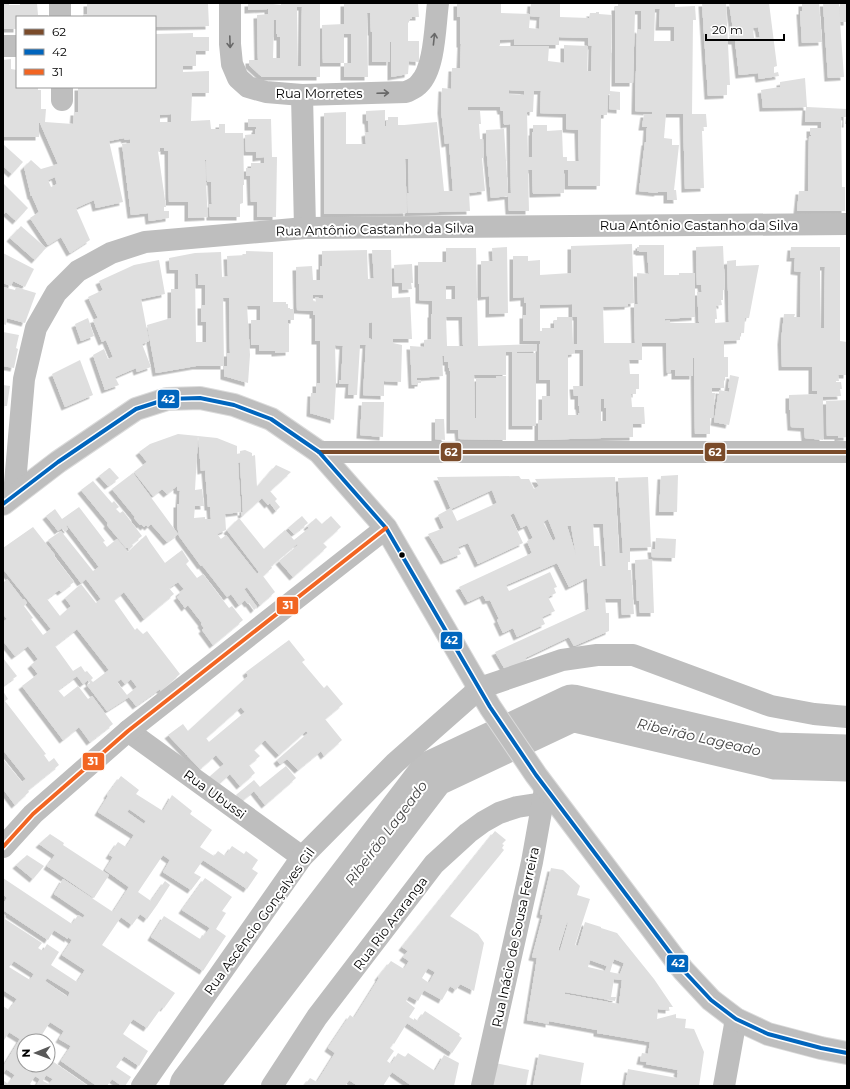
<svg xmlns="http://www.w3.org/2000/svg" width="850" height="1089" font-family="Montserrat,sans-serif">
<defs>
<filter id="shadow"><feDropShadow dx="-3.5" dy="3.5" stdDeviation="0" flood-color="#0004"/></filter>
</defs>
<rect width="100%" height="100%" fill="#fff"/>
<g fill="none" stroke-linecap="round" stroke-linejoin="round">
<path stroke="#bfbfbf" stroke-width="47" d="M193,1086l239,-312 140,-66 204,48 71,2"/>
</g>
<g fill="#dfdfdf" fill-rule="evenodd" filter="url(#shadow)">
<path d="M3,3h6v2h11v-2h17l1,12h10v2h-31v12h-14z"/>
<path d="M87,3l121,1 1,22 -54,1v-10h-72v-2l4,-1z"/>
<path d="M248,3h25v1l8,1v-2h39v74h-58l-13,-12v-5h9l-1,-45 14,-1h-3v-5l-20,1zM297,7h5l-1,59h-4zM274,20h2v14h1v3h3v21h-7z"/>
<path d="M344,3h74l1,14h-7v2h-2v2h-2v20h11v21l-10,-1 -1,13 -17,3v-35h-1v20h-18v-30h-1l-1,-19h-3l1,64h-24v-14h-21l-1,-38 22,-1zM344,34h7v29h-7z"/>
<path d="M457,3h44v10l29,1 1,-11h29v14l29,1 1,-5h6v-1h3v2l13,1 -2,76 10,1v18l-11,-1 1,-15h-2l-1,21h-6l-1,71h-32v-16h-4v23l-31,1 -1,-24h-4l1,41h-20l-1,-15 -17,2 -5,-52v-16l18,-1 4,64h3l-1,-69 -6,1 -1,-14h-2l-1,-4h-32v4h12l1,13h-2l1,15h3l1,19h-2l3,33 -16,2 1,18 -62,2 -1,-20h2l-1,-34h-3l2,54 -61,1h-22v-101l22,-1v32h20l-1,-11 4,-1 -1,-11 -2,-1v-9l19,-1v16h1v-5h2v-4h10v8h6l33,-3 7,69h9l-4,-48 -4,1 -4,-34 1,-22 9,1 1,-21h8l1,-24h-1v-27h-3zM530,16l10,1 -1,12 -10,-1zM559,37l29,1v7l4,1 -1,25h-4l1,-25 -24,-1v18l-16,-2 1,-15h-50l1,-1v-5l14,-1v6h45zM509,90l15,1v4l-15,-1zM534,91h7l-1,22 26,1v15l12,1 1,31h-12v-4h-4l-1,-27 -15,1v-6h-14v7h-1v25h-4l-1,-45h6z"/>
<path d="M618,3h57v4l20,-1 1,14h-3l-1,94h14l1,13h-4l1,4h-2l2,57 -19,1 -2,-75h-17l-2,24 8,1v6h7l-5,45h2l1,10h-10v-8h-9l-1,1 -18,-2 6,-49h1l1,-15h-5l2,-13h8v-2l-17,-1 2,-82 4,1v-19h-6l-2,72h-18v-76h3zM655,9h5l-1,18h15v14h-20z"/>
<path d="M702,3h24l4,82h-3v10l-19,1z"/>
<path d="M729,3h40l8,63 -3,1v6l4,-1 1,4 -20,3 -1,-6 -19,2 -4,-34h-5l-1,-4 5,-1zM758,27l2,10 -6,1 -1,-10z"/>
<path d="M802,3h17l3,39 -20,1 -2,-32h2z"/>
<path d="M823,3h16l1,15v-15h7v19h-7l4,55 -16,1z"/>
<path d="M193,33v4h16v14h-13v15h-13v6l26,-1v22h-17l-1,28 19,-1 1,9h8v-5h6v9h18l1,52h-1v18l-3,1v13h-30l-1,-13h3l-1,-22h-4l-1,-22h-1l2,42 1,15 -20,1v-16h-19l-1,-51h-4v-3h-4v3h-2l8,56h-2v4h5v7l-20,3 -1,-8 -17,2 -9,-71 8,-1v-4l-5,1 -1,-2 -15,3 14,61 -27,6 -2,-8 -18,8 14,32 -20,13 -9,-16 -13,8 -18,-27 9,-6 -7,-16h-1l-7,-29 7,-7 10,9 17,-5 -18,-41h-1v14h-36v-24h1v-8h-1v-45l8,-1v10l6,1v17h21v3h3v19h5l-1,13 28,2 1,-12h4v-25h77v-53zM171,114v8h-11v-7zM55,177l2,7 -6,3 -3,-7z"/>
<path d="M805,78l2,29 40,2v15h-2l1,-7h-5l1,70h3v24h-48l2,-20h9l1,-54 2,-1v-1h-1v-7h11v-6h-16l1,-15 -43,1 -2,-18 19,-3v-5z"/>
<path d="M248,119h23l1,38h5l-1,60h-19v-15h-6l-1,-26h-4v-8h5v-5h13v-6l-8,1v-6h-10l-1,-17 10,-1v-5h1v-2h-8z"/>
<path d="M3,144l20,18 -11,12 -9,-8z"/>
<path d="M3,183l25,25 -12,13 -10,-9 -3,3z"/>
<path d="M21,226l25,22 -11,12 -25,-22z"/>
<path d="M632,244l2,59 -6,1v2l-25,1 1,36h31l-1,-39h4l-1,-31 12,1 -2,-22h-8v-1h-2v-4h2v-2h25v30h15v-2h16v44l-30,2v2l5,-1v3h29l-2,-31h5l-1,-7h-4l-1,-38 27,-1 2,44h-2v10h-2l1,5 -6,1 1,13h-2v4l14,-1 -2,-61 9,-1v6l23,-1 -10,53h-4l-1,15h-4v7l-16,1v16h4v20h-4v11h-12v5h3l-2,25h-3v16h-15l-1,-76h-1v18h-18v-6h-4v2l-4,1 -1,-30h-24v17h-13l1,14h9v15h-3v5h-5l1,13h12l1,17h-12v13l-95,3v-20h4v-24h8v-16h-11v-36h1v-3h-17v-26h3v-12h-2v-6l-11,1v-42h15v5l12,-1v15l31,-2v-27zM572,304v13h-15v3h-3v8h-12v3h-2v-26zM572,317h5v27h-4zM575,350h8v36h-10l1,10h4v10h1l1,7h-2v2h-10v-60l7,-2zM601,399h3v9h2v13h-5z"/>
<path d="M507,247l1,66 -19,1v-18l-8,1v-36h12l-1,-13z"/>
<path d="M791,247h49v94l7,1v33h-9l1,6h-3v1h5l1,7h-2l1,7 -18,1v43l-18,-2 -1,-10 -13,-1 -1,-17h-1v-15l28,-1v-3h-5v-24h-30l-1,-26 3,-27h11l-1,3h6l1,-45 -7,-1 1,-13h-5zM820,267h5l-1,61h-4z"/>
<path d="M446,248h30l2,98 59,-2v7l-20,1v1h19v73h-24v-74h-6v23h-32l1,43h1v-40h20v-2h10v64l-47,-1 -1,-9h-8v-59h-1v-3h-1v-6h-4v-6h-2l1,20 -26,2v2h4v3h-3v2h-6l-2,-39 14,1v-7l7,-1v-25h1v-13l-13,-1v-16h-1v-22h28zM446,286h9v13h-9zM446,317h16l1,29h-16z"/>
<path d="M367,250l1,29 6,-1 -2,-28h19l1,48 18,-1 2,42h-19v4l9,2 -1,37 -17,-1v15l-21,-1 3,-50h-6l-3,50h-9l1,-11h-10v-4h2l2,-34 -8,-1 1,39 -2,36 -24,-7 1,-20h5v-10h4v-42h-5v-26h-2v-4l-16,-1 -1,-43 16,-1 1,14h7v-14h2v-15zM313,295h10v4l-8,-2 1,5 -3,-1zM372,322v18l-3,-2v-15z"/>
<path d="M246,251l27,1v50h13v2h2v4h2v1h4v11h-6v3h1v29l-14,1v-2h-16v-6h-8v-25h9v-14h-13l3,49 -2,28 -24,-7v-10h3v-13h3l-1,-55h-6l1,68h-28l-40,7 -9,-48 24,-7v-29h7v-19h-8l-1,-12 26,-5 26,-1 1,25 6,-1 -1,-20 19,-1zM195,274h3v11h7v20h-4v17h5v20h-10z"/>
<path d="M3,253l31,16 -9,18 -12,-6 -2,5 -8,-3z"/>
<path d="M159,260l6,34 -24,5 8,42 -7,3 9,23 -14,5 -1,-4 -21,9 4,8 -14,5 -12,-35 11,-6 4,10 5,-2 -7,-17 -4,2 -9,-22 5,-2 -10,-21 15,-7 -4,-9 35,-16z"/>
<path d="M412,264l1,19h-2l1,6 -10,1v-7h-7l-1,-18z"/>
<path d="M3,287l12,3 1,-3 20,6 -11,30 -18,-5 -1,7 -3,-1z"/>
<path d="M88,318l6,18 -13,5 -6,-17z"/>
<path d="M3,332l16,3 -3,13 2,1 -4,19 -11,-2z"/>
<path d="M80,360l13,35 -28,12 -13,-33z"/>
<path d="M730,375l9,2 -10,48 -15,-3 4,-27 1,1v-6l10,2 1,-4h-2z"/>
<path d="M3,385l7,1 -3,20h-4z"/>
<path d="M847,400v37l-9,1v-2h-11l-1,-35z"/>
<path d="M362,402h22l-1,35 -23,-2z"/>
<path d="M435,419h9l1,21 -10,-1z"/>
<path d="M178,434l20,2 -3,54 7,-1 2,17h-9l-1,12 11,-1v2h6l-1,-12h-2l-3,-37 -4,1 -3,-35 19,2 20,8v8h3v-3l5,-1 7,3v3l3,-1 2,32 19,-22 15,7 -21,19 7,8 -2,2 5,6 -4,4 -6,-8 -2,2 -6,-7 -20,18 -1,-4h2l-3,-50 -2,1 3,49 -16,2 1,16 -9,4 4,5 5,-4 31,39 2,-2 -32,-42 12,-12 25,31 21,-19 9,10 15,-12 -2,-2 9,-8 6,6 9,-8 10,11 -18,16 4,4 -34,30 -14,-16 19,-16 -1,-1 -26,22 1,2 -9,8 12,16 -15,13 -13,-18 -3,2 13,18 -3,3 -5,-7 -1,1 -3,-4 -6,5 -8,-11 -4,3 -25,-32 -1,1 -22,-30 -2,-11v-21h2l1,-13 -3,-1v-4l-10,8 -5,-5 -9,7 -19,-24 13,-10 -8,-10 11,-8z"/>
<path d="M109,468h1l9,10 -11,8 -9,-10z"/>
<path d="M133,473l45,61 -11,8 -16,-18 -3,3 -2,-2 -2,2 -3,-3 -1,1 -6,-7 1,-1 -23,-28z"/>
<path d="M678,475l-1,37h-18l2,-36z"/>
<path d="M519,476l2,3h8l5,10 5,-3 -4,-7 80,-2 4,76h4l-5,-75 30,-1 3,70 -21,1v14h-2v8h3l3,44 -12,1 -1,-16h-16l1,14h3v18l-35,15 -5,-9 -44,21 4,8 -21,9 -13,-23 94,-43 -2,-31 -18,9 -12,-24 -51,22 3,6 41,-19 7,15 -3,1 2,5 -8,4 7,14 -13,6 3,7 -28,13 -4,-9 -10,5 -6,-13 2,-1 -9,-19 -4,1 -3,-6 -15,7 -9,-15 73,-34 -5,-12 6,-3 -6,-13 -6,3 -7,-15 -4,2 13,28 -45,21 -10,-21 -10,4 3,7 -17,7 -16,-27 16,-6 -6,-13 13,-7 6,13 40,-18 -5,-13 -41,19 -14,-32zM548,519l8,20 -3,2 -10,-19zM593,524h10l3,42h-6l-1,-20h-5zM567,526h4l5,29z"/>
<path d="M93,481l19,22 2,-2 5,6 -3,2 4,4 3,-2 19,25 -10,8 1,2 -4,4 -1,-2h-2l-19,-23 1,-2 -27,-33z"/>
<path d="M79,507l26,34 -2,1 4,5 10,-8 11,13 18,-17 4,7 15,21 17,-13 7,11 -3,3 11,14 6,-4 26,34 3,-2 11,14 -30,25 -11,-15 2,-2 -3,-4 1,-1 -14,-18 -3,3 -8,-11 3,-2 -1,-2 5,-4 -6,-7 -9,6 5,6 -30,25 -20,-27 -10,8 21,30 2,-2 6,6 4,-3 33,43 -19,17 -1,-2 -24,17 -7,-9 -22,14 -20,-26 3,-2 -2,-3 -5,4 -6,-8 -19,14 6,7 14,-11 10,13 4,-3 21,28 -23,18 -11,-15 -16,13 -41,-54 16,-12 -7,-9 7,-6 -10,-13 -13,10 -12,-15v-19l4,-3 -4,-5v-31l4,-4 16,21 1,-1 3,4 -3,3 9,12 -2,1 12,16 8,-6 -48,-60v-21l30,-21 22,28 -1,1 20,26 -13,10 -2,-2 -12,9 13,17 11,-10 -6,-8 16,-14 15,19 5,-4 -15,-20 -5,4 -33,-43 13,-9 32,40 6,-4 -32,-42 -1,1 2,3 -3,3 -3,-4 -4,3 -12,-15 9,-7 7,10zM77,629l32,41 -16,12 -2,-2 2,-2 -6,-7 -2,1 -4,-6 -8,5 -18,-25zM121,679l4,5 6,-5 6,8 -10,8 -10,-13z"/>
<path d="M302,516l6,7 -14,11 -6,-6z"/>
<path d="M656,538l20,1 -1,19 -23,-1 -1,-8h4z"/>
<path d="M652,559l2,54h-14l-1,-12h-2l-2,-41z"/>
<path d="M289,640l16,20 -3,2 22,26 3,-3 16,19 -18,15 17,21 -18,16 -3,-5 -23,19 -11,-11 -7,5 -3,-4 31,-27 -2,-2 -27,24 -14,-15 -11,10 6,6 -11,9 6,8 -15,13 -10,-12 -12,11 -10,-7 16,-14 -8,-9 -16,14 -32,-34 15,-11 5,7 60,-55 -2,-4zM241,707l4,5 -36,30 -3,-4z"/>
<path d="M3,658l14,18 -14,10z"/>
<path d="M3,691l5,8 -3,2 41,53 -2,1 5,7 5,-4 5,7 -31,25 1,2 -14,13 -12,-16v-30l19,23 4,-3 -23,-29z"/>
<path d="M286,766l10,12 -31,27 -11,-14 -11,9 -7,-5 18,-15 6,7z"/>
<path d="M121,776l18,14 -3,4 27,17 9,-16 20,16 -2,3 22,16 -12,17 14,9 4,-5 7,5 7,-10 12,8 2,-3 12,9 -6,9 6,4 -11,16 -44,-29 -9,13 7,4 -10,13 -28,-18 7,-12 -7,-5 -25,37 13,9 14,-20 5,4 -13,20 -10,14 -7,-5 -8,11 -11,-8 -19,28 73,48 -11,15 -2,-1 -15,21 -14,-9 -10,15 25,17 -9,15 -15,-10 -8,11 15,10 -6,9h-3l-10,-7 -5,7h-10l-36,-25 10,-15 -12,-7 5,-8 -14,-9 -12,19h-14v24h24v-7l40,28h-52l4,-7 -5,-3 -5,8 2,2h-29v-6l5,4 7,-9 -9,-6 -3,5v-7l17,-28 -11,-7 -6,10v-36l6,4 8,-11 -14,-9v-76l3,2 -1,3 37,24 -4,5 5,3 4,-7 12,8 -8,13 3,2 23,15 8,-12 -23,-15 10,-15 -4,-3v2l-14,-9 -6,10 -45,-30v-6l4,-6 -4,-4v-16l69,46 6,-9 5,3 2,-3 -31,-21 9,-15 50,33 16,-25 -24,-17 8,-13 -4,-2 9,-13 8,5 8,-12 -36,-23 10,-16 -1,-1zM129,809l17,12 -2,3 -17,-12zM14,961l20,13 -4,6 -21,-13zM47,978l23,14 -2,5 -23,-16zM46,1075l7,4 -4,5 -6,-3z"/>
<path d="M495,831l11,9 -4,4 2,1 -2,3 2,2 -54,66 28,18 6,9 -10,48 -14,-7 -4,6 -6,-4 -8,14 -18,-10 -6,11 -9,-5 -3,5 9,7 -6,9 5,3v-2l4,3 7,-10 35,23 -1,2 3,2 -10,15 -45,-30 -13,21 -1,-1 -3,5 4,3 -7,10 4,3 7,-11 7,4 3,-4 27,18 9,-16 15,8 -5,23h-42l-20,-14 -9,14h-25l-9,-6 -4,6h-41l6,-8 7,4 18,-29 -7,-5 22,-33 4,3 25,-40 -1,-1 13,-16 13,8 5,-8 -6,-4 5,-6 -6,-4zM428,968l7,4 -6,11 -7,-5z"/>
<path d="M50,834l14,9 -1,2 46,30 -15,23 -47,-32 8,-11 -16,-11z"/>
<path d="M27,855l17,11 -11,13 -17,-14z"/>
<path d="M551,868l12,2 17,16 -3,9 13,4 -15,46 3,1 7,-24 16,5v1l16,5 37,46 19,28h-4v3l-11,-1 -1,10 19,-5v4l10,1 -1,9 9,1 10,23 -5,34h-74l3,-17 49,9 1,-5h-1l1,-3 -32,-6 1,-2 -7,-1 2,-8 6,1 2,-12 -53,-9v-3l-48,-9v3l-22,-4 10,-62 -5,-1 11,-42 -3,-1zM567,922l1,1 -8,28 -2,-1zM614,959l10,4 -4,11 -10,-2zM590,960l17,6 -2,5 -17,-4zM614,979l8,1 -3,24 -54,-10v-2l50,9 1,-4h-5z"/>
<path d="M205,878l27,19 -10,14 4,2 -10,16 10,7 -23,35 -52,-34 13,-21 36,23 2,-4 2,1 6,-8 -28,-18z"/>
<path d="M539,1054l45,9 -4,23h-47z"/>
<path d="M495,1063l34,7 -3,16h-35z"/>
</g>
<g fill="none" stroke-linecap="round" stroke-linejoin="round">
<defs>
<path id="major" d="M3,504l55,-42 78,-53 31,-10 33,-1 34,7 37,14 48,33 67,76 104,179 46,68 147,195 28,30 25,19 32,15 53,14 26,5"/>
</defs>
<use href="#major" stroke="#dbdbdb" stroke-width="24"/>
<g stroke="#bebebe" stroke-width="22">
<path d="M60,3v14"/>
<path d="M230,3v41l2,20 6,14 10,9 18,5 36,3 104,-3c4,-2 10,-4 13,-8 16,-15 16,-59 19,-81"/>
<path d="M3,46h14"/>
<path d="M62,87v13"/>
<path d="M302,95l3,133"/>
<path d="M319,452h528"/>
<path d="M14,495l10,-116 12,-51 20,-35 22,-22 33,-18 34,-11 160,-14 542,-4"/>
<path d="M128,731l174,126"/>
<path d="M3,847l30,-33 95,-83 258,-203"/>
<path d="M142,1086l160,-229 93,-94 85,-75 82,-28 35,-5h36l138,51 43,8 33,3"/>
<path d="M272,1086l45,-69 117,-153 34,-31 15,-11 16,-9 18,-6 26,-4"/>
<path d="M482,1086l50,-224 13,-73"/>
<path d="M724,1086l12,-67"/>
</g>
<use href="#major" stroke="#bebebe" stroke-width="22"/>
<defs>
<path id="bus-1" d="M319,452h528"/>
<path id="bus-2" d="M3,504l55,-42 78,-53 31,-10 33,-1 34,7 37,14 48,33 67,76 104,179 46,68 147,195 28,30 25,19 32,15 53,14 26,5"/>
<path id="bus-3" d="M3,847l30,-33 95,-83 258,-203"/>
</defs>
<use href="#bus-1" stroke="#fff" stroke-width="7"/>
<use href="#bus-2" stroke="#fff" stroke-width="7"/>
<use href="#bus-3" stroke="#fff" stroke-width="7"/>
<use href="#bus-1" stroke="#7a4b2a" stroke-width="4"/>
<use href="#bus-2" stroke="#0065bd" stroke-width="4"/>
<use href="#bus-3" stroke="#f26522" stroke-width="4"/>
</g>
<defs><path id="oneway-shaft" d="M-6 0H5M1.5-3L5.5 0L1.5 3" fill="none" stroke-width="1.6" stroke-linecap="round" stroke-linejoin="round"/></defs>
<g stroke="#686868">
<use href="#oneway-shaft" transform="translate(434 39) rotate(-84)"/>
<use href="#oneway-shaft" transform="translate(230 42) rotate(88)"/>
<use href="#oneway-shaft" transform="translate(383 93) rotate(-2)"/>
</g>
<circle fill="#000" stroke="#fff" stroke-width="1.5" cx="402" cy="555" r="3.5"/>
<g text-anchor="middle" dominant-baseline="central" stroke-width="4" stroke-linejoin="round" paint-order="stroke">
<g font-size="13" fill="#000" stroke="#fff">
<text x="319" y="93">Rua Morretes</text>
<text x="699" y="225">Rua Antônio Castanho da Silva</text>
<text transform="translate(375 229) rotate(-1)">Rua Antônio Castanho da Silva</text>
<text transform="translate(215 794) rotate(36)">Rua Ubussi</text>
<text transform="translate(259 921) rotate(-54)">Rua Ascêncio Gonçalves Gil</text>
<text transform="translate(390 923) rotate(-53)">Rua Rio Araranga</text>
<text transform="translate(515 937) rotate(-78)">Rua Inácio de Sousa Ferreira</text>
</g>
<g font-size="14" font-style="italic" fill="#444" stroke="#fff">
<text transform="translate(699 737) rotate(13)">Ribeirão Lageado</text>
<text transform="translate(386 833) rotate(-53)">Ribeirão Lageado</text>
</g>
</g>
<g stroke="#fff" stroke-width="1.5">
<rect x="157" y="389" width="23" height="20" rx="4" fill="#0065bd"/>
<rect x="440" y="442" width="22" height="20" rx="4" fill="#7a4b2a"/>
<rect x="704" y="442" width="22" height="20" rx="4" fill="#7a4b2a"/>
<rect x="276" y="596" width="23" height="19" rx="4" fill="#f26522"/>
<rect x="440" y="631" width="23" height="19" rx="4" fill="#0065bd"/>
<rect x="82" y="752" width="23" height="19" rx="4" fill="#f26522"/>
<rect x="666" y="954" width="23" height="19" rx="4" fill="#0065bd"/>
</g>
<g font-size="11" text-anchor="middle" font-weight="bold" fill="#fff">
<text x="168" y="403">42</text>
<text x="451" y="456">62</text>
<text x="715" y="456">62</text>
<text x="288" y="609">31</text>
<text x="451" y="644">42</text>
<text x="93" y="765">31</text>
<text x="678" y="967">42</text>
</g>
<rect width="850" height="1089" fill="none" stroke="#000000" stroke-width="8"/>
<rect x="16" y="16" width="140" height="72" fill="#ffffff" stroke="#999999"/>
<rect x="24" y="29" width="20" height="6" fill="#7a4b2a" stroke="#999999"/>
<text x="52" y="36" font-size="12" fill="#000000">62</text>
<rect x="24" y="49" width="20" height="6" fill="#0065bd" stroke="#999999"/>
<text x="52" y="56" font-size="12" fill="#000000">42</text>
<rect x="24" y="69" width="20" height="6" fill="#f26522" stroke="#999999"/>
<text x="52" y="76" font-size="12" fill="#000000">31</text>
<g transform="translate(36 1053) rotate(269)"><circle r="19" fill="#ffffff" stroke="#999999"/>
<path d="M0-3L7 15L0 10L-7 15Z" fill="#595959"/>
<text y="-6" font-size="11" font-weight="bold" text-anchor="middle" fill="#000000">N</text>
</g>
<path d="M706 34v6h78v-6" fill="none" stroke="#000000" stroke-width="2"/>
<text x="712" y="34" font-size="12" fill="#000000" stroke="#ffffff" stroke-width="3" paint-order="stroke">20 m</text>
</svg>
